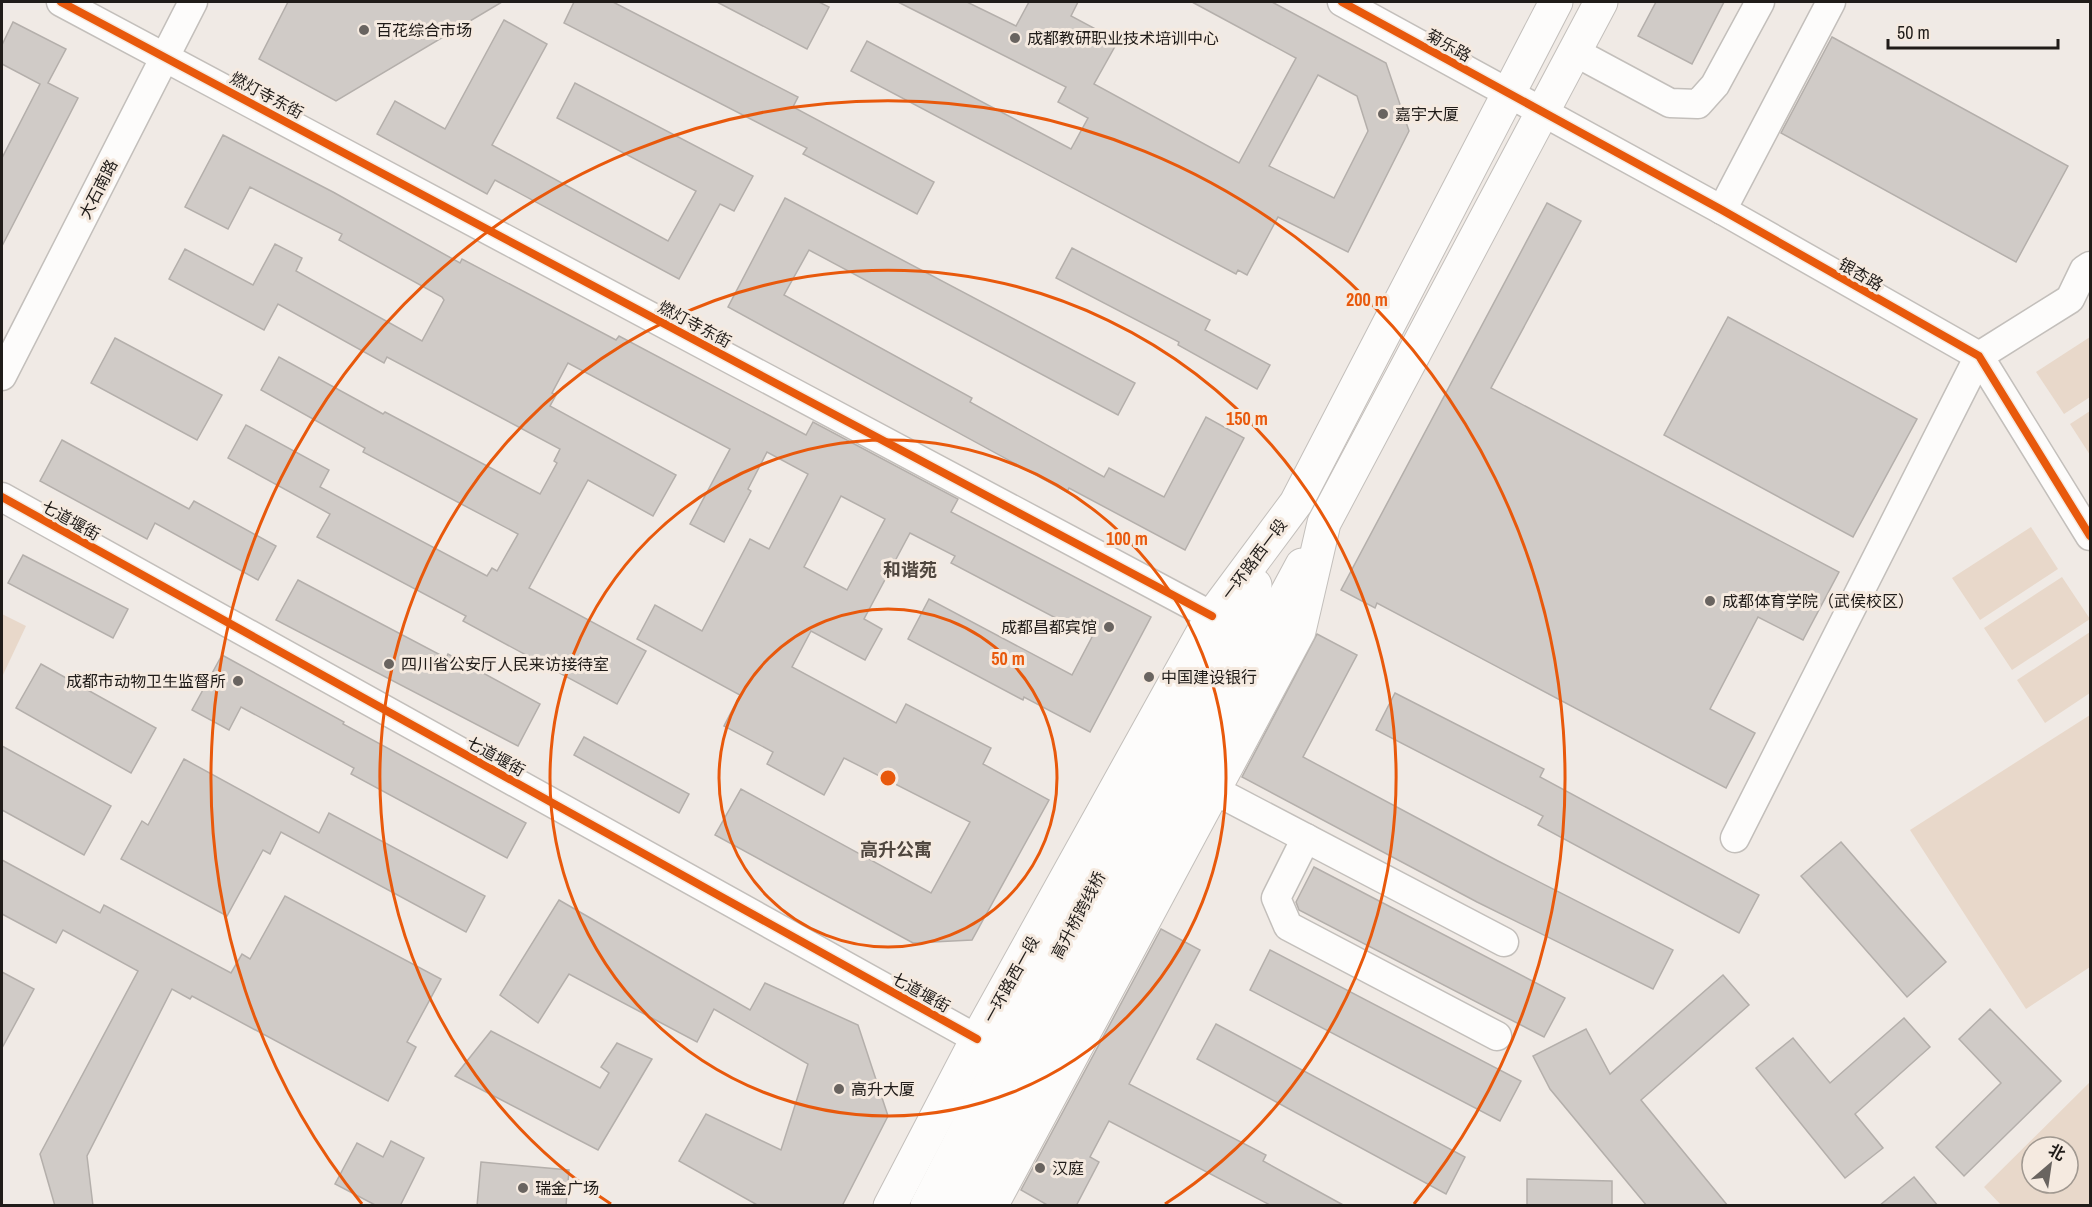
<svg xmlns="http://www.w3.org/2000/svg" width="2092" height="1207" font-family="'Archivo Narrow','Noto Sans SC',sans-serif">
<rect width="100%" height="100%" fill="#f0eae5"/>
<g fill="#e8d8ca" fill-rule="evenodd">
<path d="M2090,337v60l-26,17 -28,-42z"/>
<path d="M2090,411v44l-20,-31z"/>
<path d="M2031,527l27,42 -78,51 -28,-42z"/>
<path d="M2062,577l28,42 -78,51 -28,-42z"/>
<path d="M2,614l24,12 -24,51z"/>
<path d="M2090,632v61l-45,30 -28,-43z"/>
<path d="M2090,715v252l-64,42 -116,-179z"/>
<path d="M2090,1082v123h-89l-17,-18zM2032,1147h36v36h-36z"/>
</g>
<g fill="#d0cbc7" stroke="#b4afab" stroke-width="1.5" fill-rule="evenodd">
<path d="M288,2h214l-166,99 -77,-42z"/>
<path d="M574,2h39l185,95 -5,10 141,75 -17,32 -114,-60 4,-6 -243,-125z"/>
<path d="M717,2h102l10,5 -22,42z"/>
<path d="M898,2h69l49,24 13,-24h49l-7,14 47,25 -24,43 145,79 57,-105 -104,-56h80l114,61 23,68 -61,121 -70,-35 -31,58 -9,-5 -2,4 -385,-203 16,-30 204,108 17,-31 -30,-16 8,-15zM1318,75l39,21 11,35 -34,67 -65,-32z"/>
<path d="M1656,2h68l-32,62 -54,-28z"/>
<path d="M504,20l43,24 -55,101 176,96 28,-50 -139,-73 18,-35 178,93 -19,35 -14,-7 -41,75 -184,-99 -8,14 -110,-60 18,-33 50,28z"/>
<path d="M13,22l53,27 -18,34 30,15 -76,148v-88l38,-74 -38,-20v-19z"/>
<path d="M1832,37l236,129 -52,96 -235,-129z"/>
<path d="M223,135l110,57 127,71 2,-4 154,81 3,-4 187,99 7,-13 145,77 -7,13 200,105 -61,115 -66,-35 -1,3 -115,-61 21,-40 143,76 20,-38 -141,-74 4,-7 -45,-23 -46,86 18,10 -17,31 -54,-29 -19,36 104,56 10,-19 85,44 -8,16 66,36 -77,140 -59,3 -198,-108 26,-46 190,104 39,-71 -126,-64 -20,37 -57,-31 6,-12 -49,-26 16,-31 -103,-56 18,-34 47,26 48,-92 19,10 39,-75 -41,-22 -19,37 3,2 -27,51 -34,-18 40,-75 -162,-86 -16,30 4,2 -6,11 126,69 -23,41 -65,-36 -59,108 117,63 -29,53 -154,-83 3,-5 -149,-79 13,-23 -102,-56 18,-33 83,45 -9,17 167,89 5,-8 5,3 21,-37 -155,-82 2,-4 -104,-58 18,-33 104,57 2,-2 155,82 17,-31 -3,-2 6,-12 -173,-92 -3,6 -106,-59 -14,26 -95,-51 16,-30 68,36 22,-41 27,14 -6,13 126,70 22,-41 -2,-3 -103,-57 3,-6 -92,-47 -22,42 -43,-22zM841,496l44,23 -38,71 -43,-23z"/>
<path d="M785,198l350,185 -17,32 -309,-165 -25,45 188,103 -2,4 134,75 5,-9 55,29 42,-80 38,21 -59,112 -116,-62 -2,4 -339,-185z"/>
<path d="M1547,203l34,18 -90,167 348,184 -36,68 -45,-23 -48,92 45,24 -29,55 -349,-185 -2,5 -34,-18z"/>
<path d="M1072,248l138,72 -5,10 65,35 -13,24 -79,-44 1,-3 -123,-64z"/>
<path d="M1728,317l189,102 -64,118 -189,-102z"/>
<path d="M115,338l107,57 -25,45 -106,-57z"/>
<path d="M62,440l127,69 5,-8 82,45 -18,34 -103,-57 -8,16 -107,-58z"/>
<path d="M23,555l105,54 -15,29 -105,-55z"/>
<path d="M298,580l148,78 2,-4 92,50 -22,42 -242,-126z"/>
<path d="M1317,634l40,21 -54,102 195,104 175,89 -20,39 -176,-87 -235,-125z"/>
<path d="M222,655l122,67 -1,2 183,99 -19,35 -156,-84 3,-6 -113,-61 -12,23 -37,-20z"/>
<path d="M41,664l115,64 -25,45 -115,-65z"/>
<path d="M1395,693l149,76 -4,8 219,118 -20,38 -201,-108 5,-9 -167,-86z"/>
<path d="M584,737l105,57 -10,19 -105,-58z"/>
<path d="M2,746l109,60 -27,49 -82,-45z"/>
<path d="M184,759l135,74 10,-20 156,83 -19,36 -185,-100 -11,22 -7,-4 -36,66 -106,-57 21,-38 6,4z"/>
<path d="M1841,842l105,120 -39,35 -106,-121z"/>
<path d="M2,860l98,53 4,-8 127,68 11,-19 8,5 35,-63 156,83 -34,63 9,5 -28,54 -196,-105 -2,3 -18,-10 -85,167 6,50h-38l-15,-52 98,-183 -75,-41 -7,13 -54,-29z"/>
<path d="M1314,867l251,131 -21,39 -245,-127 -3,-8z"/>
<path d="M559,900l191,110 15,-27 93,42 30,91 -46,90h-83l-80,-45 27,-47 75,36 27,-86 -94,-55 -17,33 -128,-68 -31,49 -38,-28z"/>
<path d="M1161,929l39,21 -71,134 137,71 -3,6 82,45h-73l-163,-85 -19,36 9,5 -23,44h-27l-28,-16z"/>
<path d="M1270,950l251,131 -21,40 -250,-131z"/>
<path d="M2,972l32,17 -32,59z"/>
<path d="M1723,975l26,30 -108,95 87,106h-81l-97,-117 -17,-33 53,-27 24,45z"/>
<path d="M1990,1009l71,72 -97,95 -28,-29 65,-64 -42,-44z"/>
<path d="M1904,1018l26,29 -75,67 28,34 -38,30 -89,-110 37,-30 37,45z"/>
<path d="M1216,1024l249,133 -19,37 -249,-135z"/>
<path d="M491,1031l109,57 9,-15 -8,-6 16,-24 35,16 -54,91 -143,-74z"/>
<path d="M391,1141l33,17 -24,48h-23l-42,-22 22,-41 26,14z"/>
<path d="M481,1162l88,8 -3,36h-89z"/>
<path d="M1914,1177l24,29h-59z"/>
<path d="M1527,1179l85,2v25h-85z"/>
</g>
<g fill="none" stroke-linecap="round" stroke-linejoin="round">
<defs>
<g id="minor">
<path d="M61,2l1151,614"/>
<path d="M1342,2l380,208 257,146 111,180"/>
<path d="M1575,52l95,51 28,1 17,-19 45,-83"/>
<path d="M1722,210l109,-208"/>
<path d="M2,376l191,-374"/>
<path d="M2,497l975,542"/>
<path d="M1214,790l290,152"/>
<path d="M1306,838l-30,60 12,28 209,110"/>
<path d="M1735,838l244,-482 91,-57 14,-29 6,-4"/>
</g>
<g id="major">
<path d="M890,1206l87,-167 235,-423 84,-113 260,-501"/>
<path d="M927,1206l101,-196 227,-425"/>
<path d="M957,1206l345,-641"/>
<path d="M991,1206l308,-575 25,-108 277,-521"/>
</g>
</defs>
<use href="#minor" stroke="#c3bfbb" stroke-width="31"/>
<use href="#major" stroke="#c3bfbb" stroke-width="35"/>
<use href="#minor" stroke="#fdfcfb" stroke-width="28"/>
<use href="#major" stroke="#fdfcfb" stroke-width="33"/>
<defs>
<g id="cycleway">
<path d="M61,2l1151,614"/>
<path d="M1342,2l380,208 257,146 111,180"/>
<path d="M2,497l975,542"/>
</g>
</defs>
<use href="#cycleway" stroke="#f5eae0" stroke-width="11"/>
<use href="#cycleway" stroke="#e8590c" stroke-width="8"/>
</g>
<g fill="none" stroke="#e8590c" stroke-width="3">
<circle cx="888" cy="778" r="169"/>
<circle cx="888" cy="778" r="338"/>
<path d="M611 1204A508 508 0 1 1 1165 1204"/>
<path d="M362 1204A677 677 0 1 1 1414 1204"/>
</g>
<g fill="#696460" stroke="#f5eae0" stroke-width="2">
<circle cx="364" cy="30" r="6"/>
<circle cx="1015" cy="38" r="6"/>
<circle cx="1383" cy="114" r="6"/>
<circle cx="1710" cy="601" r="6"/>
<circle cx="1109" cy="627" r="6"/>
<circle cx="389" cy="664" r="6"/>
<circle cx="1149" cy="677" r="6"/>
<circle cx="238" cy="681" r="6"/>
<circle cx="839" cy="1089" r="6"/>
<circle cx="1040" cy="1168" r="6"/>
<circle cx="523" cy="1188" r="6"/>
</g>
<g text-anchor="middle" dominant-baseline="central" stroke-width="6" stroke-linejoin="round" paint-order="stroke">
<g font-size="16" fill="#201c19" stroke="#f5eae0" text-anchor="start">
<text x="376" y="30">百花综合市场</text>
<text x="1027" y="38">成都教研职业技术培训中心</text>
<text x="1395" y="114">嘉宇大厦</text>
<text x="1722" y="601">成都体育学院（武侯校区）</text>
<text x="1097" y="627" text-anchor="end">成都昌都宾馆</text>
<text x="401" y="664">四川省公安厅人民来访接待室</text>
<text x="1161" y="677">中国建设银行</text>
<text x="226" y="681" text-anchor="end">成都市动物卫生监督所</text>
<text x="851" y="1089">高升大厦</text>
<text x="1052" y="1168">汉庭</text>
<text x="535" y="1188">瑞金广场</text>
</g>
<g font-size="16" fill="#201c19" stroke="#f5eae0">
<text transform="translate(1449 45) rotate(29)">菊乐路</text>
<text transform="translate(267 95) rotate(28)">燃灯寺东街</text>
<text transform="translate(98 189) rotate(-63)">大石南路</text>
<text transform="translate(1861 274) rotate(30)">银杏路</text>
<text transform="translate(695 324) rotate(28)">燃灯寺东街</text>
<text transform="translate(71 520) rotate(29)">七道堰街</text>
<text transform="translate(1254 559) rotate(-53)">一环路西一段</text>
<text transform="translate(496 756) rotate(29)">七道堰街</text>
<text transform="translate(1078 915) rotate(-62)">高升桥跨线桥</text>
<text transform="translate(1011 979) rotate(-61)">一环路西一段</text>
<text transform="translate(921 992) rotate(29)">七道堰街</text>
</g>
<g font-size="18" font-weight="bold" fill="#50473f" stroke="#f5eae0">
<text x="910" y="569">和谐苑</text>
<text x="896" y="849">高升公寓</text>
</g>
</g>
<circle cx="888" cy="778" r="9" fill="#e8590c" stroke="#f5eae0" stroke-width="3"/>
<g font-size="18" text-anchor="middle" font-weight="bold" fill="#e8590c" stroke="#f5eae0" stroke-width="6" stroke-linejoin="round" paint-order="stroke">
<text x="1367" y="306">200 m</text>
<text x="1247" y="425">150 m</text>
<text x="1127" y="545">100 m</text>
<text x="1008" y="665">50 m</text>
</g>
<rect width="2092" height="1207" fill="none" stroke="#201c19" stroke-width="6"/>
<g transform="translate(2050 1165) rotate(29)"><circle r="28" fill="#f5eae0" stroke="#a09890" stroke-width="1.5"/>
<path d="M0-4.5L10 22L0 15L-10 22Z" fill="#696460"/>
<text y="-9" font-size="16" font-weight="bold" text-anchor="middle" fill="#201c19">北</text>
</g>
<path d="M1888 39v9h170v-9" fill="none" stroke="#201c19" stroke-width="3"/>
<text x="1897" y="39" font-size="18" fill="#201c19" stroke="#f5eae0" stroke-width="4.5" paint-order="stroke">50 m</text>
</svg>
